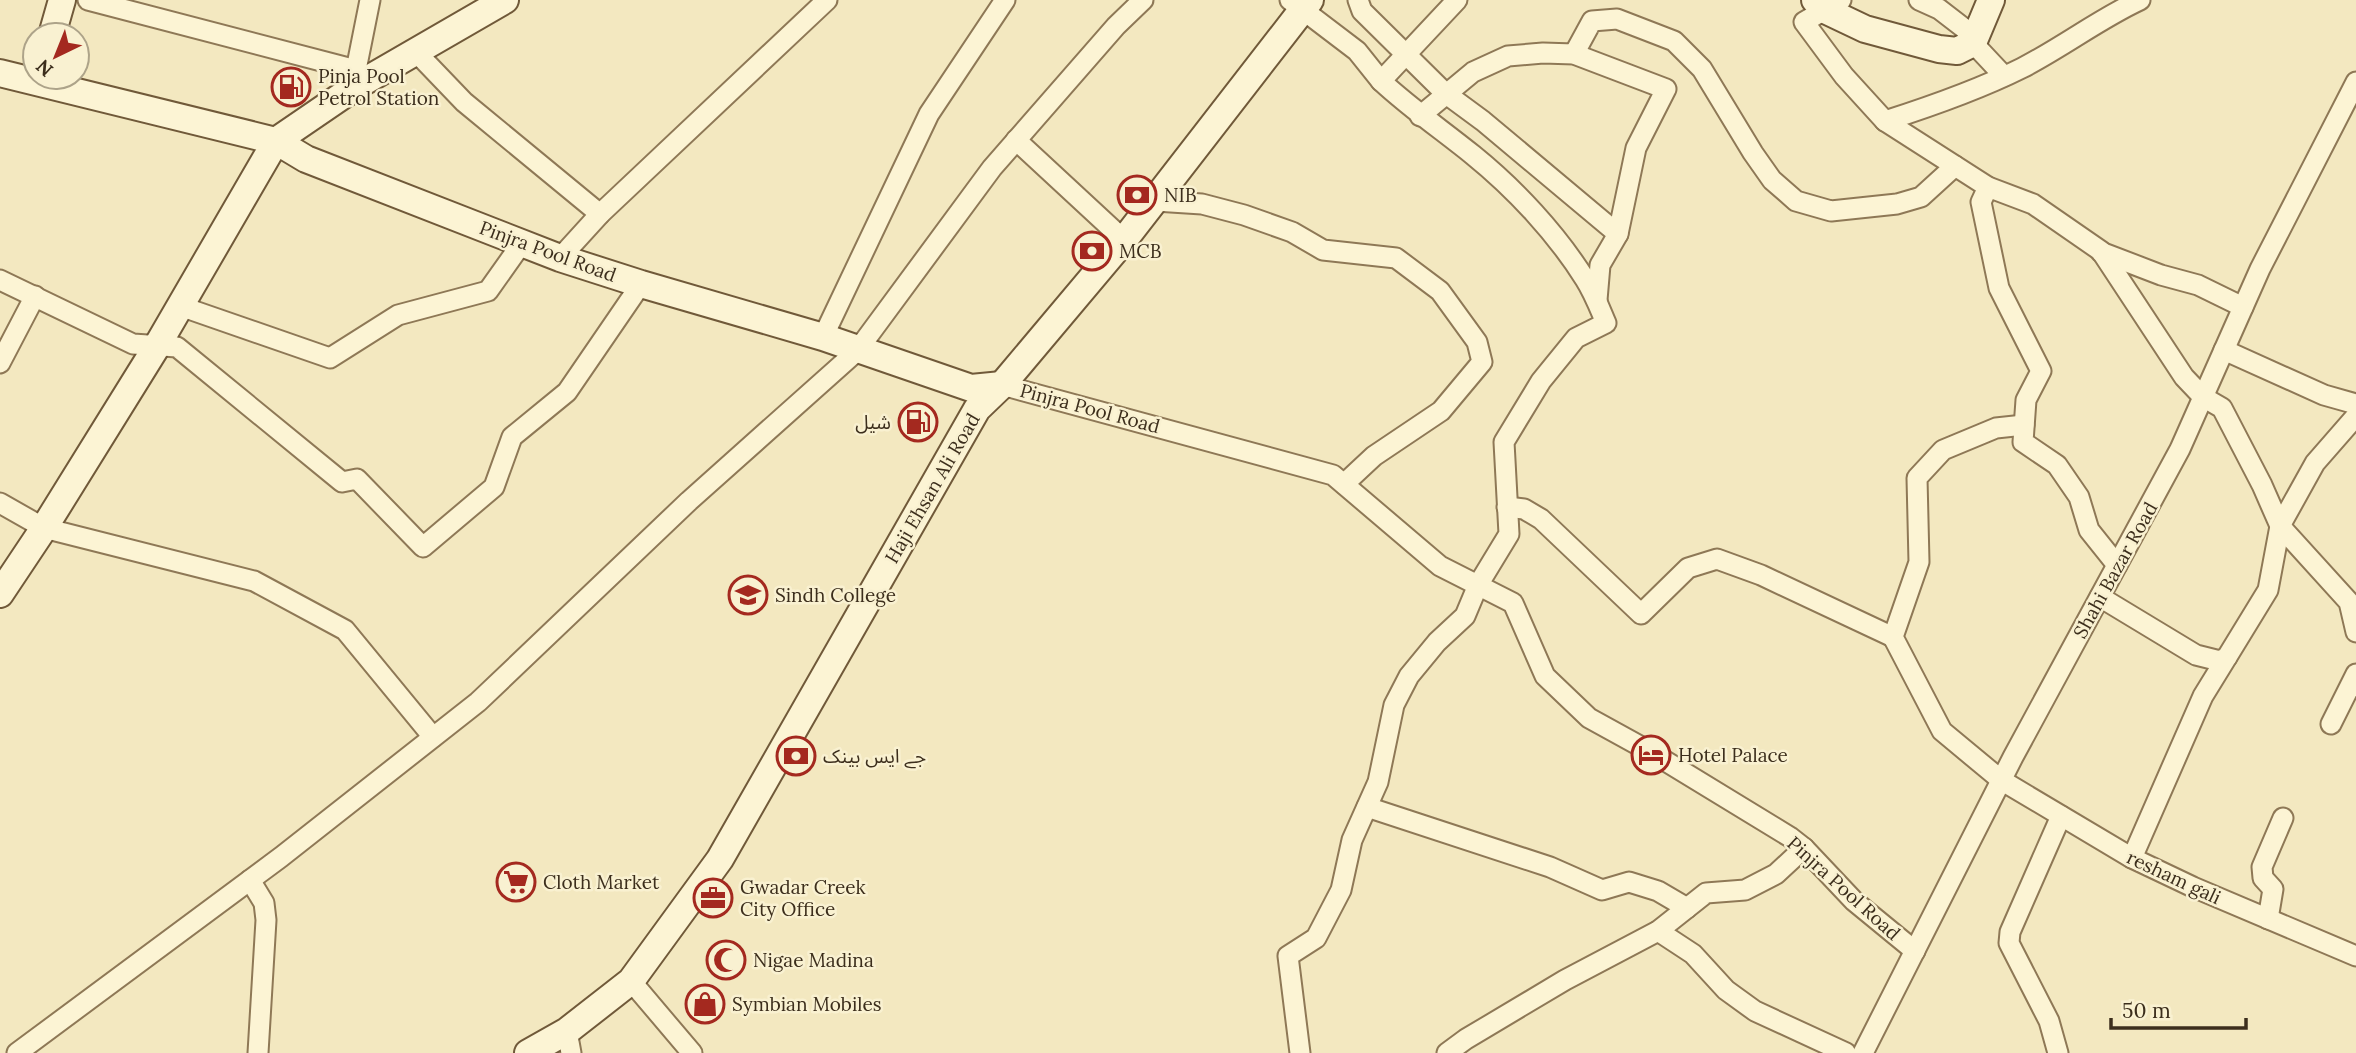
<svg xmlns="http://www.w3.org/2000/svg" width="2356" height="1053" font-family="Lora,'Noto Sans Arabic',serif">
<rect width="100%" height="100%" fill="#f3e8c0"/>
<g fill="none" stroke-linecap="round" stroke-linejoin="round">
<defs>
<g id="street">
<path d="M88,0l268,70"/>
<path d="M1290,0l67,51 24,30 76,-81"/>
<path d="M1358,0l4,11 83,82 38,28 135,113"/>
<path d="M1841,0l-37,22 40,54 41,45c47,-15 93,-31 137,-53 41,-21 77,-49 118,-68"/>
<path d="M1919,0l20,9 26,20 8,14 31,33"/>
<path d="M417,53l47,49 136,112"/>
<path d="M1574,54l18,-33 25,-2 57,22 28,28 51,84 19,27 24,21 35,10 66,-7 24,-7 34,-31"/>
<path d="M358,81l-2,-11 14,-70"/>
<path d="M1420,116l53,-44 35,-16 35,-3 31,1 92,35 -30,59 -18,86 -18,31 -3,35"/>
<path d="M1885,121l103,66 45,17 68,47 83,126 19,20 19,11 40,77 18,41 69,76 7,30"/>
<path d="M1016,140l108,100"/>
<path d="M1988,187l-7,15 18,86 42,83 -15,29 -3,42 34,23 22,32 10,33 28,35"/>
<path d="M1155,201l47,3 42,11 48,17 31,18 73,8 44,33 37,51 5,20 -41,49 -67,45 -30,28"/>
<path d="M2101,252l60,23 37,10 45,22"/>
<path d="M560,258l40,-44 227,-214"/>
<path d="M0,280l133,64 44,3 165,135 15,-3 66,68 71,-60 18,-50 55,-45 74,-108"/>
<path d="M180,306l150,52 68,-43 90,-24 34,-48"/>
<path d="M823,337l106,-223 76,-114"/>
<path d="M2224,350l100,45 32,9"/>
<path d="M0,363l35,-67"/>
<path d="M1002,385l331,90 107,91 73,37 32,73 44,42 60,33 141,86 14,11 50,53 61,50"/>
<path d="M2024,425l-28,3 -53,22 -26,28 2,84 -26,75 49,94 59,49 131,78 61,29 163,69"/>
<path d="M0,503l44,25 210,53 91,49 88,107"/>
<path d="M1507,507l17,2 17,10 100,95 47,-46 29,-9 44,16 132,62"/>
<path d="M2100,597l96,58 24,6 7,-4 41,-67 12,-64 35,-63 41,-47"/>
<path d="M2331,724l25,-50"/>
<path d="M1367,807l183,60 52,23 27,-8 29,9 29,17"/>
<path d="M2132,858l71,-162 24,-39"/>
<path d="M250,880l14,23 2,17 -8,133"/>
<path d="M2268,919l5,-30 -10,-11 -1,-11 21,-49"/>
<path d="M1658,931l35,23 33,36 29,21 91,42"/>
<path d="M631,981l61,72"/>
<path d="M567,1031l4,22"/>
<path d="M17,1053l264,-196 197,-155 211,-201 168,-150 135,-183 124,-142 27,-26"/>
<path d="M1300,1053l-12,-97 28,-18 25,-48 11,-50 26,-58 16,-77 15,-29 28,-34 28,-26 13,-31 31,-51 -5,-92 37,-61 35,-43 30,-15c-6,-14 -12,-30 -21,-44 -29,-46 -70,-90 -112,-124 -31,-25 -63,-47 -92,-74"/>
<path d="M1447,1053l19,-14 99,-59 93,-49 48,-38 39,-3 31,-16 28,-26"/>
<path d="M1863,1053l150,-296 167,-308 80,-180 96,-187"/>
<path d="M2058,1053l-9,-32 -40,-78 1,-11 51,-116"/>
</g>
<g id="secondary">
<path d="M1815,0l10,10 40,19 74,20 18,2 16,-8 18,-43"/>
<path d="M52,35l10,-35"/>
<path d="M0,73l276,68 30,18 254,99 81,26 182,53 148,51 31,-3"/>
<path d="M0,594l44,-66 113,-182 119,-205 82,-56 147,-85"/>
<path d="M528,1053l39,-22 64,-50 89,-122 257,-450 25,-24 122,-145 186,-240"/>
</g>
</defs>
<use href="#street" stroke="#8e7856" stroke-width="23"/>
<use href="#secondary" stroke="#705939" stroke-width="30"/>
<use href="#street" stroke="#fcf4d4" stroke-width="19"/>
<use href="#secondary" stroke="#fcf4d4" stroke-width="26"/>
</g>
<defs>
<symbol id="fuel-ring" viewBox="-11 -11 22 22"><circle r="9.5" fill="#f9f1d1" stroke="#a4291f" stroke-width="1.5"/><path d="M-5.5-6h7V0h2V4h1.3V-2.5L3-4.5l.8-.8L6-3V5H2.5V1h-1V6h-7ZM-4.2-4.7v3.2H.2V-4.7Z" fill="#a4291f"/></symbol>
<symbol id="bank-ring" viewBox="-11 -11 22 22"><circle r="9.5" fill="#f9f1d1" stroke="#a4291f" stroke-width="1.5"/><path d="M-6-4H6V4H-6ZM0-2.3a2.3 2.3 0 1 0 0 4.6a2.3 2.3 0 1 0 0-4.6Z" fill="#a4291f"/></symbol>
<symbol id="university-ring" viewBox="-11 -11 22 22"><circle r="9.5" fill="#f9f1d1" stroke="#a4291f" stroke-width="1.5"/><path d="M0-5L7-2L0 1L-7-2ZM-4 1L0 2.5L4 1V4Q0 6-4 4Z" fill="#a4291f"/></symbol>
<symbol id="hotel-ring" viewBox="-11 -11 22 22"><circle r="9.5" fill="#f9f1d1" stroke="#a4291f" stroke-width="1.5"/><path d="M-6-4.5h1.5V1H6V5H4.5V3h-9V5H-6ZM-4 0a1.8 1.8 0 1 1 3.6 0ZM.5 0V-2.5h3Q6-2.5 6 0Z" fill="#a4291f"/></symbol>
<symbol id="supermarket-ring" viewBox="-11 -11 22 22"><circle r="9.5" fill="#f9f1d1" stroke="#a4291f" stroke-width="1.5"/><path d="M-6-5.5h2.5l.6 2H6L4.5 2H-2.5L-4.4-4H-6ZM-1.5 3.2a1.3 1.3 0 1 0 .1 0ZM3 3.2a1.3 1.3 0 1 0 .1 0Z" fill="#a4291f"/></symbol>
<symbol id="office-ring" viewBox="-11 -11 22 22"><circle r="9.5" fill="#f9f1d1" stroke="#a4291f" stroke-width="1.5"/><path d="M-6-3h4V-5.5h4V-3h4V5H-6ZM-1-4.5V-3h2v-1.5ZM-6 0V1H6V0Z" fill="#a4291f"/></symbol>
<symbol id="mosque-ring" viewBox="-11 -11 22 22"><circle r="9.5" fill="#f9f1d1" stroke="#a4291f" stroke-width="1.5"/><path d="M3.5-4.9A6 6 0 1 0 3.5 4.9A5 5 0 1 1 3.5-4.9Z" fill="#a4291f"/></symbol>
<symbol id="shop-ring" viewBox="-11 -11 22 22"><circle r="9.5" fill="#f9f1d1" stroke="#a4291f" stroke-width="1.5"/><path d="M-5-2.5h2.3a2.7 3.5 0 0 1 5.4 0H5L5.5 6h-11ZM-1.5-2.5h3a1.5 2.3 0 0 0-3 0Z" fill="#a4291f"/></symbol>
</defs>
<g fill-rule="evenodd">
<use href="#fuel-ring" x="269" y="65" width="44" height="44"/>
<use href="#bank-ring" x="1115" y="173" width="44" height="44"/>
<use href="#bank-ring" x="1070" y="229" width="44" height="44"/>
<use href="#fuel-ring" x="896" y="400" width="44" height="44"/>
<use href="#university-ring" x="726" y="573" width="44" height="44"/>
<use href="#hotel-ring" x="1629" y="733" width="44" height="44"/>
<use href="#bank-ring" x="774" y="734" width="44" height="44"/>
<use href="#supermarket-ring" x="494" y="860" width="44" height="44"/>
<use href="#office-ring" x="691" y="876" width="44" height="44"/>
<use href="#mosque-ring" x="704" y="938" width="44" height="44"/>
<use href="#shop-ring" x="683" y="982" width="44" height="44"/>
</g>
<g text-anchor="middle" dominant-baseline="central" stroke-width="5" stroke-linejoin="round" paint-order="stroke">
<g font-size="19" fill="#3c2e1c" stroke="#f9f1d1" text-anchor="start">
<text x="318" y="76">Pinja Pool<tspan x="318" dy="22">Petrol Station</tspan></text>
<text x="1164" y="195">NIB</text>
<text x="1119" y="251">MCB</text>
<text x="891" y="422" text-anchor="end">شیل</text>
<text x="775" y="595">Sindh College</text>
<text x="1678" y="755">Hotel Palace</text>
<text x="823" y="756">جے ایس بینک</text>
<text x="543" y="882">Cloth Market</text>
<text x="740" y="887">Gwadar Creek<tspan x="740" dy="22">City Office</tspan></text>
<text x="753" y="960">Nigae Madina</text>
<text x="732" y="1004">Symbian Mobiles</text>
</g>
<g font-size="19" fill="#3c2e1c" stroke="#f9f1d1">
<text transform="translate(548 251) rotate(20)">Pinjra Pool Road</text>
<text transform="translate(1090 408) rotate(15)">Pinjra Pool Road</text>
<text transform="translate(932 488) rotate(-60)">Haji Ehsan Ali Road</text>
<text transform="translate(2115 570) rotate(-61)">Shahi Bazar Road</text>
<text transform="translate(2174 877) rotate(25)">resham gali</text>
<text transform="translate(1844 888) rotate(42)">Pinjra Pool Road</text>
</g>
</g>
<g transform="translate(56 56) rotate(223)"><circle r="33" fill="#f9f1d1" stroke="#ada389" stroke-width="2"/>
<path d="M0-5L12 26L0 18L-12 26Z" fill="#a4291f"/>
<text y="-10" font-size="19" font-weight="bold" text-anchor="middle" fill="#3c2e1c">N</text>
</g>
<path d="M2111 1018v10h135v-10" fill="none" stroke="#3c2e1c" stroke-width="3.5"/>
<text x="2122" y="1018" font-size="21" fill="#3c2e1c" stroke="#f9f1d1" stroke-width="5" paint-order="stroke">50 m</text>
</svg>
